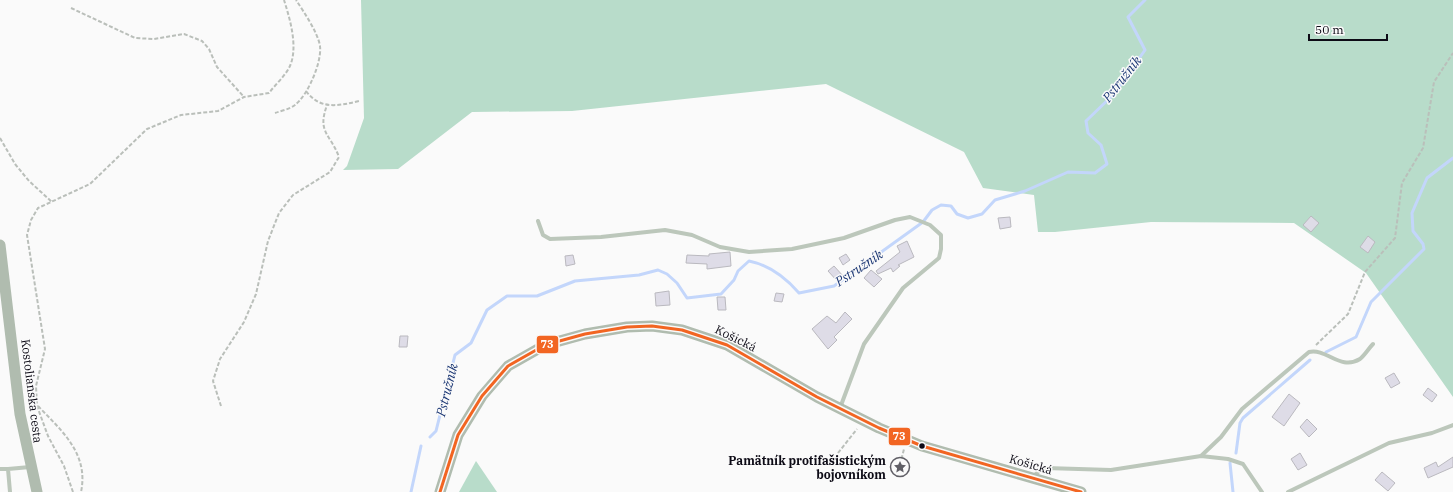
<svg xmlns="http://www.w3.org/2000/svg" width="1453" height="492" font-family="'IBM Plex Serif',serif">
<rect width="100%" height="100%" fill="#fafafa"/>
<g fill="#b8dcca">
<path d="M361,0h1092v397l-87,-124 -72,-50 -143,-1 -96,10h-17l-4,-37 -51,-7 -19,-36 -138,-68 -254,27 -100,1 -74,57 -55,1 4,-4 17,-48z"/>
<path d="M476,461l21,31h-38z"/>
</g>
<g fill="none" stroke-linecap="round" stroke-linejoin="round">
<g stroke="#c3d6fb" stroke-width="3">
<path d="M1326,352l30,-15 15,-35 53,-53 -1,-5 -10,-13 -1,-18 15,-35 26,-20"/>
<path d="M430,437l6,-6 19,-76 16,-12 16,-33 20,-14h30l38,-15 64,-6 19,-5 9,4 10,9 10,15 34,-4 13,-14 4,-9 11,-10c20,4 37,17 50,32l35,-7 89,-64 9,-12 9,-5 10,1 6,8 11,4 14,-4 13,-14 30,-9 43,-19 27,1 12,-9 -6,-19 -13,-12 -2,-12 29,-28 30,-43 -17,-33 17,-17"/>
<path d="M1236,453l4,-30 3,-5 67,-58"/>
<path d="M1230,463l3,29"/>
<path d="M411,492l10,-46"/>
</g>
</g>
<g fill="#dedce7" stroke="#bab9bf">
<path d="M1311,216l8,7 -8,9 -8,-7z"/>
<path d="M1010,217l1,10 -11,2 -2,-11z"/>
<path d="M1368,236l7,6 -7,11 -8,-6z"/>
<path d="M907,241l7,16 -16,8 2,1 -7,6 -2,-4 -13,6 -2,-3 24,-19 -3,-6z"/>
<path d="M730,252l1,14 -24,3v-5l-21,-1 1,-8 22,1v-2z"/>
<path d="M846,254l4,6 -7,5 -4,-7z"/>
<path d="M573,255l2,9 -9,2 -1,-10z"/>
<path d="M834,266l10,11 -6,5 -10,-11z"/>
<path d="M871,270l11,9 -8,8 -10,-9z"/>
<path d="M669,291l1,14 -14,1 -1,-13z"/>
<path d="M776,293l8,1 -2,8 -8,-1z"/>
<path d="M717,297h8l1,13h-8z"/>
<path d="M845,312l7,7 -18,18 3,3 -9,9 -16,-20 15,-13 9,7z"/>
<path d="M400,336h8l-1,11h-8z"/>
<path d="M1394,373l6,10 -9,5 -6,-10z"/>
<path d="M1428,388l9,7 -5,7 -9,-7z"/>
<path d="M1289,394l11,9 -16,23 -12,-9z"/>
<path d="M1307,419l10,10 -8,8 -9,-10z"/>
<path d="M1300,453l7,12 -9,5 -7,-11z"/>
<path d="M1453,457v10l-25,11 -4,-10 12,-6 2,5z"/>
<path d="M1382,472l13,11 -7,8 -13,-11z"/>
</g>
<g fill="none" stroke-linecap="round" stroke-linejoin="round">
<g stroke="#babfba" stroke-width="2" stroke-dasharray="4 2" stroke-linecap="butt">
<path d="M71,8l64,30 19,1 30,-5 18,7 7,8 8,18 27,30"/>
<path d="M306,91c14,19 32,15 53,10"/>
<path d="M275,113c6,-2 15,-4 20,-8 13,-10 27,-43 25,-59 -2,-13 -16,-34 -24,-46"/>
<path d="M0,138l15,26 14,17 23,21"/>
<path d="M1316,345l32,-31 17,-42 30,-34 7,-55 21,-35 11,-66 19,-29"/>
<path d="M38,406c24,25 51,48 43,86"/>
<path d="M221,406l-8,-25 7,-22 24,-37 12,-28 12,-53 11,-28 14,-18 37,-23 9,-15c-9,-24 -22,-24 -12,-52"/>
<path d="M838,453l19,-24"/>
<path d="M900,465l4,-16"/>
<path d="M73,492l-9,-26 -16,-30 -11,-30 -1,-20 9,-37 -18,-114 4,-15 7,-12 52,-24 57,-55 34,-14 37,-4 26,-14 25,-4c6,-8 15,-16 20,-25 10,-19 1,-49 -5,-68"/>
</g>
<g stroke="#bcc7bb" stroke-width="4">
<path d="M538,221l5,14 7,4 51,-2 64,-7 27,5 28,12 29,5 43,-3 52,-11 51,-18 15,-3 20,8 11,10v14l-2,9 -36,30 -39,56 -24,64"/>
<path d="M1201,456l20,-19 21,-28 67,-57c18,-4 31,19 51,7 5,-4 9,-11 13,-15"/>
<path d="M0,469h8"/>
<path d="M1034,476l5,-5 7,-3 65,2 90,-14 27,3 15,5 19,28"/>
<path d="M10,492l-2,-23 22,-2"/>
<path d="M1288,492l101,-49 43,-10 21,-8"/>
</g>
<g stroke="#b0bcaf" stroke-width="11">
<path d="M0,245l20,169 17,78"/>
<path d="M440,492l18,-57 24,-39 26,-30 37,-21 40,-11 42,-7 25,-1 30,4 45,15 90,52 62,31 43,18 159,46"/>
</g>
<defs>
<path id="bus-1" d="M440,492l18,-57 24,-39 26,-30 37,-21 40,-11 42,-7 25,-1 30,4 45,15 90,52 62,31 43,18 159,46"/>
</defs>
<use href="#bus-1" stroke="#fafafa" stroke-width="6"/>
<use href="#bus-1" stroke="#f26522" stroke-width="3"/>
</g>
<defs>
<symbol id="sight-ring" viewBox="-11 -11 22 22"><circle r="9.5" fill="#fafafa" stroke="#605f66" stroke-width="1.5"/><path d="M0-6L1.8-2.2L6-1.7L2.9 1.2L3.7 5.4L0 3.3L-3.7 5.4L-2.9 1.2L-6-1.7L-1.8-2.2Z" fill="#605f66"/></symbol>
</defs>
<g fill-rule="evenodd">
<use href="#sight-ring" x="889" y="456" width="22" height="22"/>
</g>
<circle fill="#0d0b16" stroke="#fafafa" stroke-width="1.5" cx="922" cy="446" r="3.5"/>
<g text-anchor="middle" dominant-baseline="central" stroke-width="3" stroke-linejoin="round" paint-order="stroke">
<g font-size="12" fill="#0d0b16" stroke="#fafafa">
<text transform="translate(736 338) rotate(26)">Košická</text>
<text transform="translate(32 391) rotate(83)">Kostolianska cesta</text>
<text transform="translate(1031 464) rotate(16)">Košická</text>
</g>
<g font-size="12" font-weight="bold" fill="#0d0b16" stroke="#fafafa" text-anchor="end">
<text x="886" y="460">Pamätník protifašistickým<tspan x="886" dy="14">bojovníkom</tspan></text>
</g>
<g font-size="13" font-style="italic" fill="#183472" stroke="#fafafa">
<text transform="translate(1122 79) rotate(-52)">Pstružník</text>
<text transform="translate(859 268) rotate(-34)">Pstružník</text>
<text transform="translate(447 390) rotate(-76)">Pstružník</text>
</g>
</g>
<g stroke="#fafafa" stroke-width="1.5">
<rect x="536" y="335" width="23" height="19" rx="4" fill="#f26522"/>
<rect x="888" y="427" width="23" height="19" rx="4" fill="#f26522"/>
</g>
<g font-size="11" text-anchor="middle" font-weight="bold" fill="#fff">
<text x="547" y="348">73</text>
<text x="899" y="440">73</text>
</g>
<path d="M1309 34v6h78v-6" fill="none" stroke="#0d0b16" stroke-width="2"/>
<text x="1315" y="34" font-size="12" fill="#0d0b16" stroke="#fafafa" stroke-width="3" paint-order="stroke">50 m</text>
</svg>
